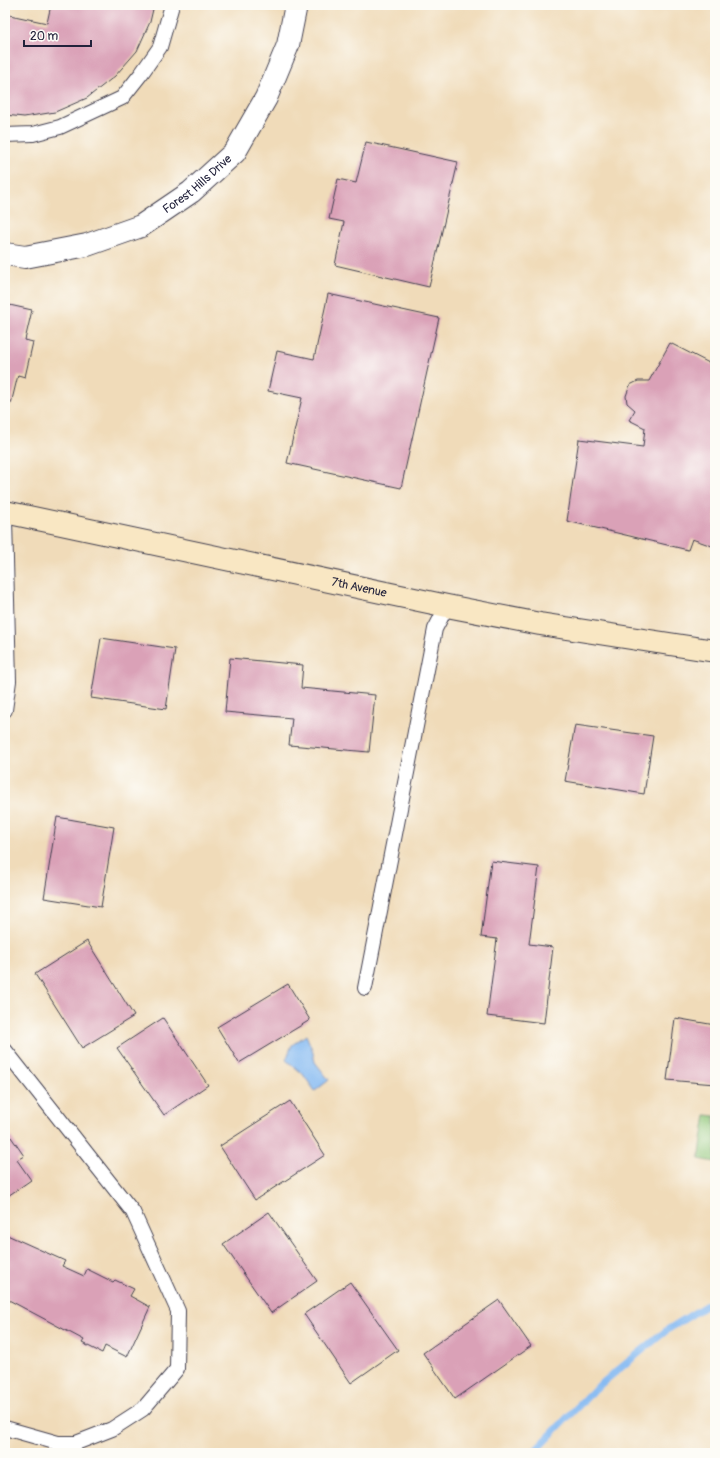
<svg xmlns="http://www.w3.org/2000/svg" width="720" height="1458" font-family="Pangolin,sans-serif">
<rect width="100%" height="100%" fill="#fdfcf7"/>
<filter id="ink" filterUnits="userSpaceOnUse"><feTurbulence type="fractalNoise" baseFrequency=".025" numOctaves="2"/><feDisplacementMap in="SourceGraphic" scale="8" xChannelSelector="R" yChannelSelector="G"/><feConvolveMatrix kernelMatrix="1 2 1 2 8 2 1 2 1" color-interpolation-filters="sRGB"/></filter>
<filter id="wash" filterUnits="userSpaceOnUse"><feTurbulence type="fractalNoise" baseFrequency=".012" numOctaves="4" result="noise"/><feDisplacementMap in="SourceGraphic" scale="16" xChannelSelector="R" yChannelSelector="G"/><feGaussianBlur stdDeviation="0.9" result="paint"/><feColorMatrix in="noise" values="0 0 0 0 0 0 0 0 0 0 0 0 0 0 0 0 0 1.4 0 .05"/><feComposite in="paint" operator="in"/></filter>
<g filter="url(#wash)">
<rect width="100%" height="100%" fill="#f0dbb9"/>
<path fill="#92c87b" stroke="#5a755b" d="M706,1115l9,1v46l-16,-3z"/>
<path fill="#84b9f2" stroke="#536e96" d="M306,1035l6,14 3,13 14,18 -14,11 -13,-18 -16,-13 6,-15z"/>
<g fill="none" stroke-linecap="round" stroke-linejoin="round">
<path stroke="#84b9f2" stroke-width="7" d="M533,1453l62,-64 72,-59 48,-30"/>
</g>
<g id="blocks">
<g fill="#daa1b7">
<path d="M51,5h103l-4,17 -13,29 -22,25 -28,22 -32,14 -31,5 -19,-2v-101l42,9z"/>
<path d="M366,142l92,20 -29,125 -94,-22 9,-43 -15,-3 9,-40 18,4z"/>
<path d="M328,294l111,24 -38,170 -114,-25 15,-65 -34,-7 9,-40 37,8z"/>
<path d="M5,304l27,6 -7,30 8,2 -8,35 -7,-2 -7,29 -6,-2z"/>
<path d="M670,343l45,23v181l-23,-8 -4,11 -121,-29 12,-82 64,8 2,-19 -16,-8 6,-10 -8,-7 -1,-7 4,-11 8,-4h11z"/>
<path d="M101,638l74,11 -9,60 -75,-11z"/>
<path d="M230,658l73,7 -2,23 74,7 -6,57 -80,-7 3,-27 -67,-6z"/>
<path d="M575,725l78,11 -9,58 -79,-13z"/>
<path d="M57,817l57,10 -13,80 -57,-9z"/>
<path d="M491,861l48,6 -10,77 24,3 -9,76 -57,-7 10,-77 -16,-2z"/>
<path d="M87,941l47,75 -52,32 -47,-74z"/>
<path d="M288,984l22,36 -71,43 -22,-36z"/>
<path d="M163,1018l45,67 -44,30 -47,-67z"/>
<path d="M675,1018l40,7v59l-48,-4z"/>
<path d="M290,1101l35,54 -70,45 -35,-54z"/>
<path d="M5,1136l2,3 4,-2 13,19 -7,4 14,20 -26,18z"/>
<path d="M269,1212l48,69 -46,32 -48,-69z"/>
<path d="M5,1234l60,27 -3,5 22,10 3,-7 26,13 2,-2 19,9 -4,7 20,11 -23,50 -22,-11 -3,7 -20,-10 2,-3 -79,-42z"/>
<path d="M350,1282l48,68 -47,33 -47,-69z"/>
<path d="M499,1300l32,46 -76,53 -32,-46z"/>
</g>
</g>
</g>
<g filter="url(#ink)">
<use href="#blocks" fill-opacity="0" stroke="#413e4e" stroke-width="1"/>
<g fill="none" stroke-linecap="round" stroke-linejoin="round">
<defs>
<g id="lane">
<path d="M5,135l28,-1 27,-7 62,-29 19,-24 19,-27 12,-42"/>
<path d="M5,519l4,162 -4,29"/>
<path d="M365,988l70,-359 12,-23"/>
<path d="M5,1050l128,162 45,99 -1,58 -34,40 -31,20 -36,14h-18l-53,-15"/>
</g>
<g id="street">
<path id="s1" d="M5,254l20,3 62,-12 54,-19 50,-34 44,-40 31,-54 22,-53 8,-40"/>
</g>
<g id="secondary">
<path id="s2" d="M5,512l442,94 93,18 175,27"/>
</g>
</defs>
<use href="#lane" stroke="#413e4e" stroke-width="16"/>
<use href="#street" stroke="#413e4e" stroke-width="24"/>
<use href="#secondary" stroke="#413e4e" stroke-width="24"/>
<use href="#lane" stroke="#fff" stroke-width="14"/>
<use href="#street" stroke="#fff" stroke-width="22"/>
<use href="#secondary" stroke="#f9e7c3" stroke-width="22"/>
</g>
</g>
<g text-anchor="middle" dominant-baseline="central" stroke-width="3" stroke-linejoin="round" paint-order="stroke">
<g font-size="12" fill="#22223b" stroke="#fdfcf7">
<text stroke="none"><textPath href="#s1" startOffset="211">Forest Hills Drive</textPath></text>
<text stroke="none"><textPath href="#s2" startOffset="362">7th Avenue</textPath></text>
</g>
</g>
<rect width="720" height="1458" fill="none" stroke="#fdfcf7" stroke-width="20"/>
<path d="M24 40v6h67v-6" fill="none" stroke="#22223b" stroke-width="2"/>
<text x="30" y="40" font-size="12" fill="#22223b" stroke="#fdfcf7" stroke-width="3" paint-order="stroke">20 m</text>
</svg>
